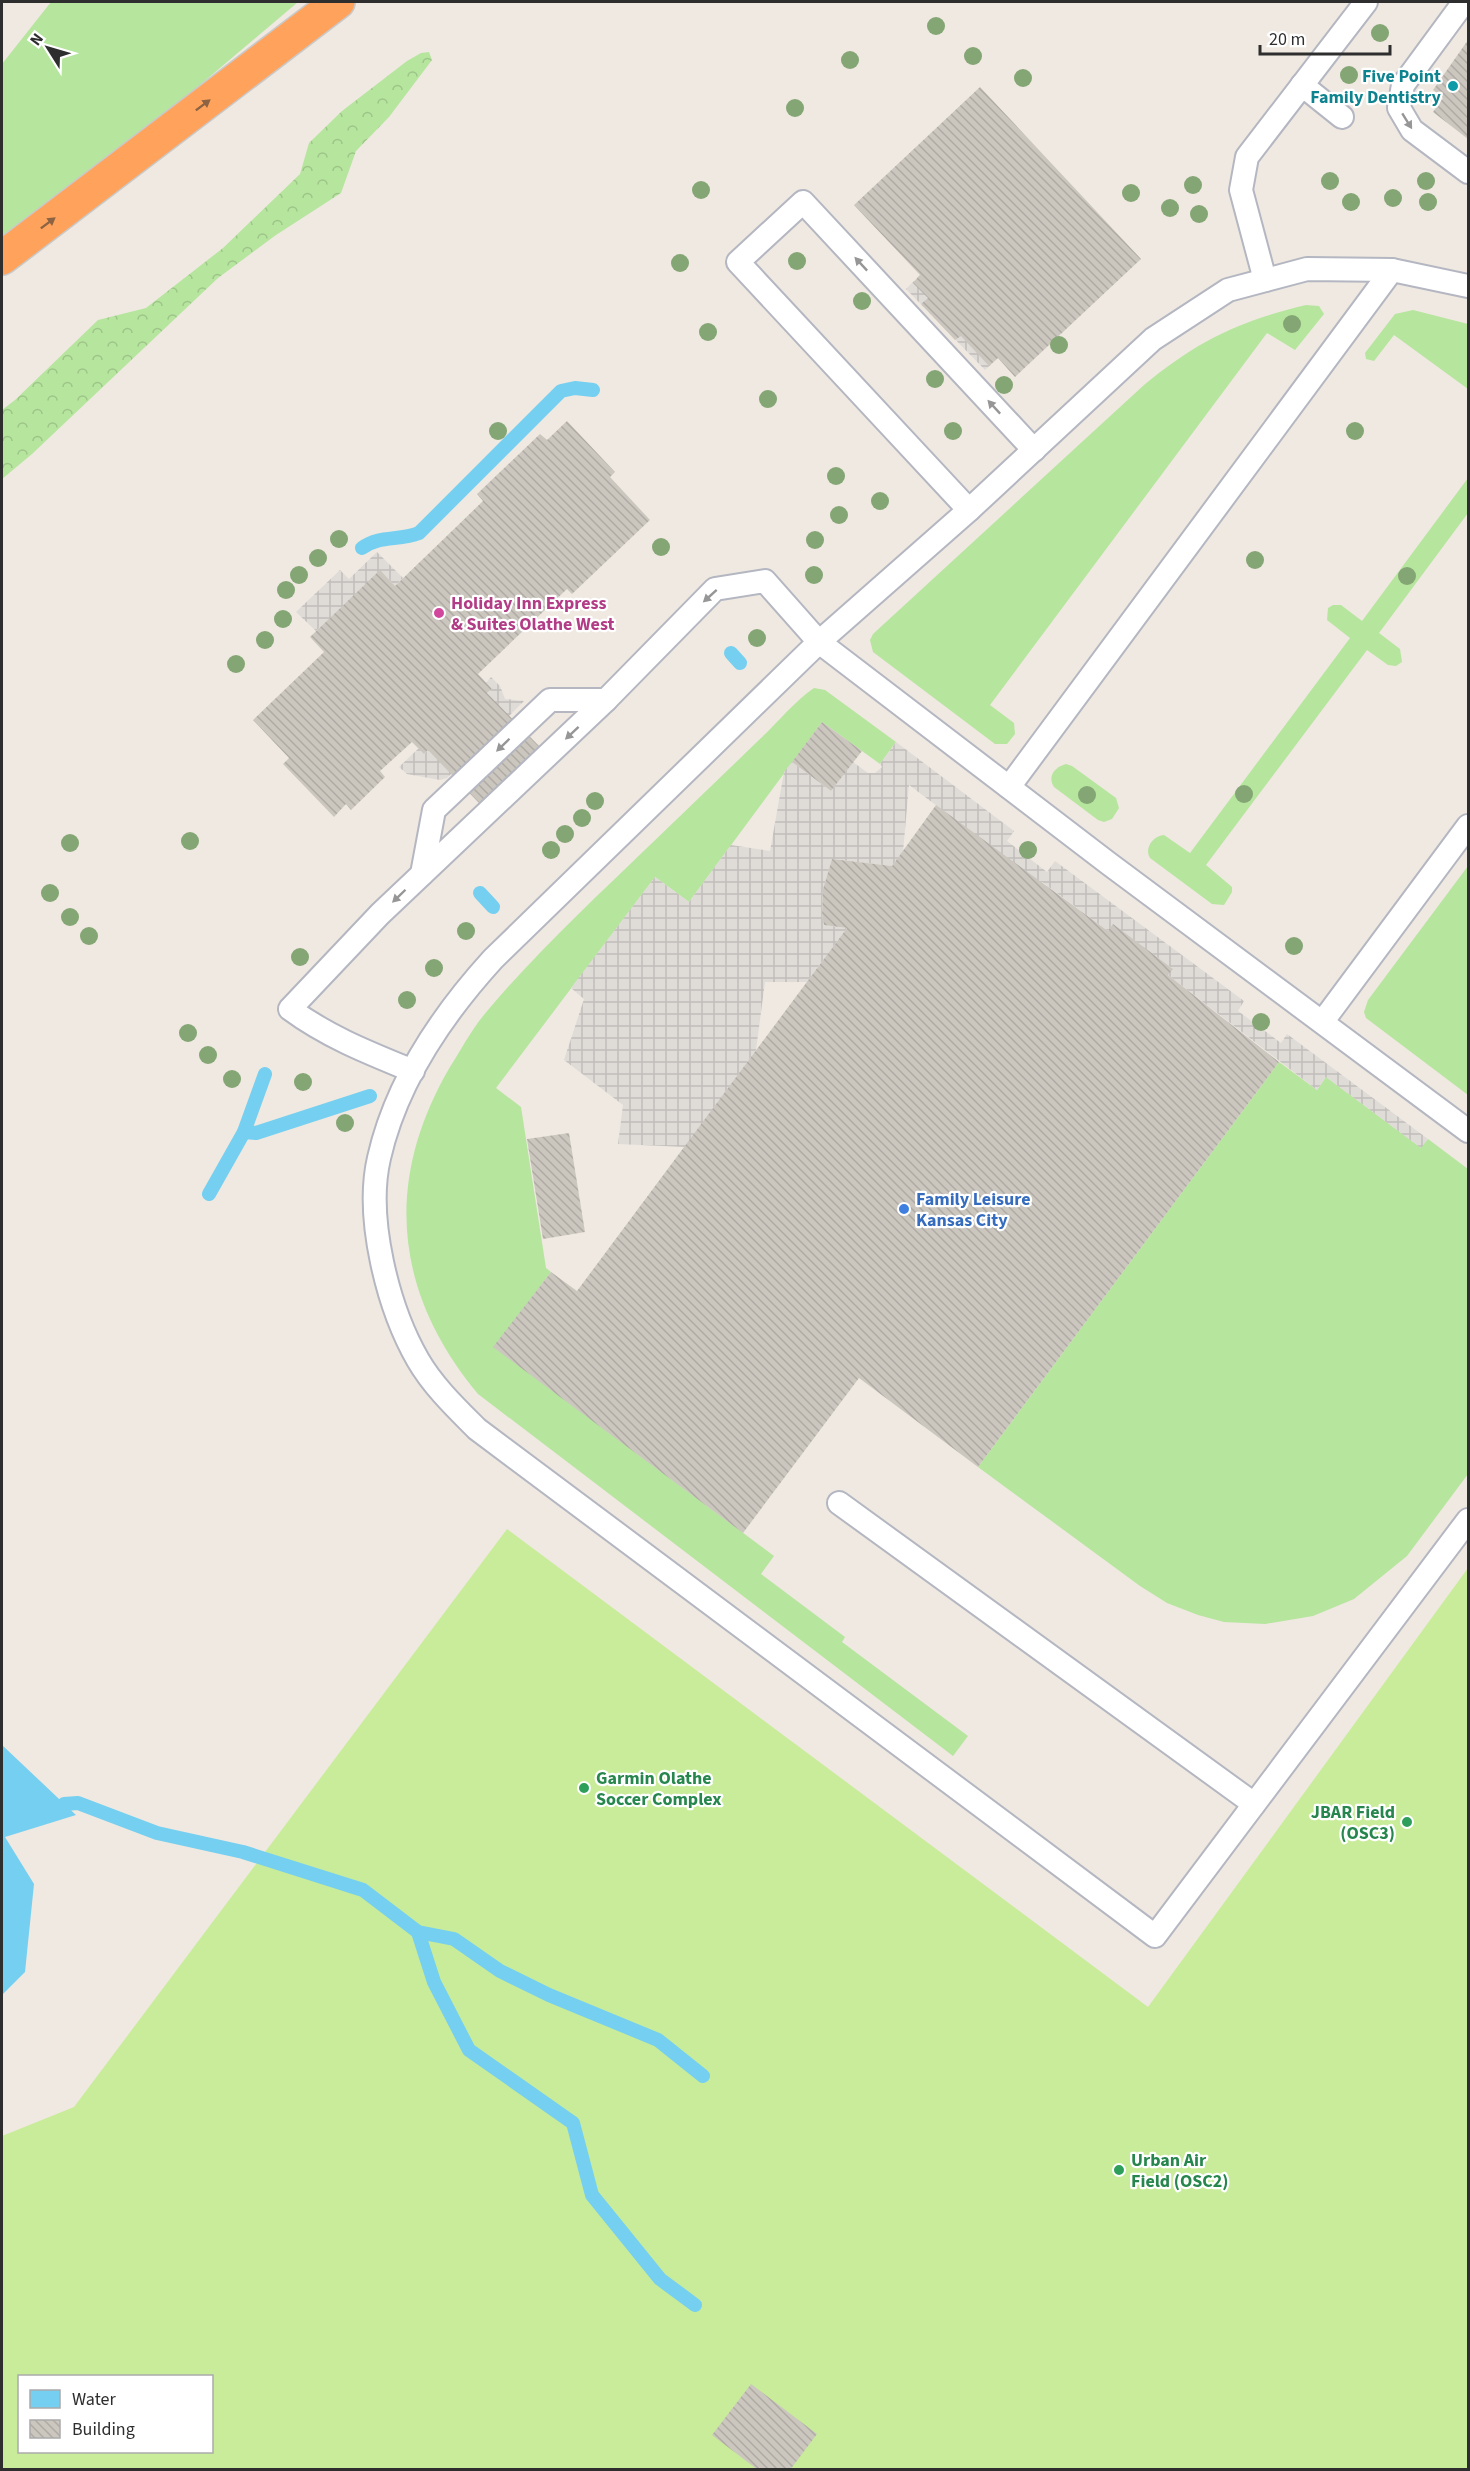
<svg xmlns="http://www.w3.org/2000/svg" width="1470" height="2471" font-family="'Source Sans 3',sans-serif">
<defs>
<pattern id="forest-crowns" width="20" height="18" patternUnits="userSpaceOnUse" patternTransform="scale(1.5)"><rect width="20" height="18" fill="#b6e59e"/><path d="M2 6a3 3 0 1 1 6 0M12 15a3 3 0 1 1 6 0" fill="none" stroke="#9dc588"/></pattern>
<pattern id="plaza-grid" width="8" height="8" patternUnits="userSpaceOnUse" patternTransform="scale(1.5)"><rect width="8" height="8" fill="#dfdcd8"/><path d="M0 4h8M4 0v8" fill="none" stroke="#c0bdba"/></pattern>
<pattern id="building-back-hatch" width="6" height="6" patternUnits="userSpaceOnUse" patternTransform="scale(1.5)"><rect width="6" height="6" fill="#cbc7bf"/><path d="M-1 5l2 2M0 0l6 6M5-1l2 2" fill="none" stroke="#afaba4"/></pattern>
</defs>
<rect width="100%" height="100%" fill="#efe9e1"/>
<g fill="#b6e59e">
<path d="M51,2h247l-104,88 -192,146v-172z"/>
<path d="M1306,305l13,1 5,8 -29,36 -28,-17 -277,372 24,18 1,11 -8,10h-12l-122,-92 -3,-12 3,-6 271,-249c53,-44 95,-64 162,-80z"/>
<path d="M1413,310l55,14v65l-74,-54 -20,26 -8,-2 -1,-6 30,-39z"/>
<path d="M1468,478v35l-89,120 21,16 2,13 -6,4 -8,-1 -21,-15 -161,215 26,22v5l-8,13 -12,-1 -62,-46c-6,-10 3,-22 14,-23l26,18 160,-215 -23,-18 1,-12 5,-3h8l21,16z"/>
<path d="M814,688l11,2 71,52 -16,22 -58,-42 -133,180 -34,-25 -159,211 25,19 25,161 5,4 -57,75 280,209 -13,18 84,63 -3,5 126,94 -15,20 -475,-362c-84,-101 -95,-213 -28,-327 12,-19 23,-40 38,-57 49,-58 107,-112 162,-165 37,-36 74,-71 111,-107 17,-16 34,-37 53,-50z"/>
<path d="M1066,764l6,2 44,32 3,10 -7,11 -8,3 -6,-2 -44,-33c-7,-11 1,-20 12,-23z"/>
<path d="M1468,866v229l-102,-77 -2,-6 4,-12z"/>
<path d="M1279,1062l38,28 9,-13 94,70 8,-8 40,30v305l-61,82 -53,43 -41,17 -48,8 -41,-2 -26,-7 -31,-12 -27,-17 -162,-119z"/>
</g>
<path fill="url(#forest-crowns)" d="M429,52l3,8 -43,57 -33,34 -15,42 -65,42 -58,43 -186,176 -30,25v-69l13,-10 83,-80 48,-12 77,-60 77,-74 9,-31 33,-32 65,-50 14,-8z"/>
<path fill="#c9ec9a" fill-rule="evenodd" d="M507,1529l641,478 320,-439v901l-1466,1v-334l72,-29zM20,2376h192v76h-192z"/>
<g fill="url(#plaza-grid)">
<path d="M920,275l78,83 -13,12 -79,-81z"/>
<path d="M377,552l26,26 -8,8 -14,-15 -65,60 -20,-19 44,-42 9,9z"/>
<path d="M491,677l9,9 5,13 19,2 -77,77 -7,2 -33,-6 -8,-7 20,-19 5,6 68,-65 -6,-6z"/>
<path d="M896,742l118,89 -7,10 40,31 8,-11 189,140 -6,10 43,32 6,-9 141,105 -7,9 -95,-71 -9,13 -149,-115 4,-7 -59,-43 -5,6 -66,-49 -21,28 -84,-104 -28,-21 -6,67 -11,14 -60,-7 -9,30 -1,25 2,11 23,3 -40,54h-42l-9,68 -71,97 -67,-3 5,-39 -59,-45 20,-61 -13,-11 84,-111 34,25 42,-57 39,6 14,-79 8,-10 39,29 22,-29 15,11h7l7,-6 -2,-3z"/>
</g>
<path fill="#75cff0" d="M2,1745l74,70 -71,22 29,47 -9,88 -23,23z"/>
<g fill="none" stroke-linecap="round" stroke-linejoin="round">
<g stroke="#75cff0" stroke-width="14">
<path d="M362,548c17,-13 37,-7 57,-15l142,-142 14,-3 18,2"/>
<path d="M731,653l9,10"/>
<path d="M480,893l13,14"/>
<path d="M244,1132l12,1 114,-37"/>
<path d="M209,1194l35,-62 21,-58"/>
<path d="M64,1804l14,-1 79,30 86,19 120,38 55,42 36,7 46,32 49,24 109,45 45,36"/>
<path d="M418,1932l16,50 35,68 104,73 19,72 68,84 35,26"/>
</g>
</g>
<g fill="url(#building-back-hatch)">
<path d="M1468,40v99l-35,-27 10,-14 -10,-8z"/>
<path d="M980,87l161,172 -126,118 -17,-19 -9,8 -28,-30 -6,4 -34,-36 7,-6 -15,-15 7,-8 -66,-70z"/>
<path d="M567,421l48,51 -5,5 40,43 -78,74 -5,-5 -89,85 14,15 -5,4 53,54 -60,57 -52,-54 -4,4 -12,-12 -32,29 5,6 -34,33 -5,-6 -12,13 -51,-53 6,-6 -36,-38 71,-68 -14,-15 70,-67 15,16 88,-85 -6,-7 63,-60 7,6z"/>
<path d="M822,722l40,29 -31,40 -39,-29z"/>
<path d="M936,805l172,126 5,-7 60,45 -5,6 111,87 -301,405 -119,-89 -116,155 -250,-186 58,-75 26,19 270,-363 -23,-3 -2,-11 1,-25 9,-30 60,7z"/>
<path d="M569,1133l16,99 -42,7 -16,-100z"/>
<path d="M751,2384l66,50 -27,36h-32l-46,-35z"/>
</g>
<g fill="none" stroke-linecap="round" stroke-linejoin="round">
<defs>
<g id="lane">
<path d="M1464,2l-61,83 -4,23 13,22 56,42"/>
<path d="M1302,85l40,32"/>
<path d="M1265,280l-24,-90 6,-33 119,-155"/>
<path d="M1468,286l-76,-16 -85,-1 -79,21 -75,49 -184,171 -150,132 -326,317c-51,56 -97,124 -114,199 -14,60 9,150 39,202 15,26 38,48 59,69l678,507 313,-416"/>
<path d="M969,510l-231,-248 65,-60 231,248"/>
<path d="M1009,787l383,-517"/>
<path d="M422,874l12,-64 116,-110h56"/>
<path d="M1323,1021l145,-195"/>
<path d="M413,1071c-44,-18 -85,-34 -123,-62l90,-95 226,-214 109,-111 50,-8 54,61 289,221 360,268"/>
<path d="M839,1503l415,301"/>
</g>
<path id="highway" d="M2,258l336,-256"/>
</defs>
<use href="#lane" stroke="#b4b7c1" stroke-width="26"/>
<use href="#highway" stroke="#c9c9c9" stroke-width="36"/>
<use href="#lane" stroke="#fff" stroke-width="22"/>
<use href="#highway" stroke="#ffa35c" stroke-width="33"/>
</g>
<g fill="#84a574">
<circle cx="936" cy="26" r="9"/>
<circle cx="1380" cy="33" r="9"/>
<circle cx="973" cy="56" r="9"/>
<circle cx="850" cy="60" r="9"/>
<circle cx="1349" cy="75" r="9"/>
<circle cx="1023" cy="78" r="9"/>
<circle cx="795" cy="108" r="9"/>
<circle cx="1330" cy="181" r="9"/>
<circle cx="1426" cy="181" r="9"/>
<circle cx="1193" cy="185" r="9"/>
<circle cx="701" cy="190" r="9"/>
<circle cx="1131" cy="193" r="9"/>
<circle cx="1393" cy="198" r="9"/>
<circle cx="1351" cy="202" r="9"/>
<circle cx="1428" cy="202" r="9"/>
<circle cx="1170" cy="208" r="9"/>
<circle cx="1199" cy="214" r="9"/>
<circle cx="797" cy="261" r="9"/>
<circle cx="680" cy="263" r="9"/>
<circle cx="862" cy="301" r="9"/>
<circle cx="1292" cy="324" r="9"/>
<circle cx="708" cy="332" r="9"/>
<circle cx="1059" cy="345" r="9"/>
<circle cx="935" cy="379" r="9"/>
<circle cx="1004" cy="385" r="9"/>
<circle cx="768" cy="399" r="9"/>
<circle cx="498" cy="431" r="9"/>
<circle cx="953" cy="431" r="9"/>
<circle cx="1355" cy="431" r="9"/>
<circle cx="836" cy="476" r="9"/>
<circle cx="880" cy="501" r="9"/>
<circle cx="839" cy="515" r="9"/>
<circle cx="339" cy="539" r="9"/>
<circle cx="815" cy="540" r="9"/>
<circle cx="661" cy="547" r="9"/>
<circle cx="318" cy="558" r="9"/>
<circle cx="1255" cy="560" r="9"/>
<circle cx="299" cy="575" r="9"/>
<circle cx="814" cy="575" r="9"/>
<circle cx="1407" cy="576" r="9"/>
<circle cx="286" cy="590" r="9"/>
<circle cx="283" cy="619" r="9"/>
<circle cx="757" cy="638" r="9"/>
<circle cx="265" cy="640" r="9"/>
<circle cx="236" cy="664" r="9"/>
<circle cx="1244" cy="794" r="9"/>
<circle cx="1087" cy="795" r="9"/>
<circle cx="595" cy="801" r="9"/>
<circle cx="582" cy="818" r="9"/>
<circle cx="565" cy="834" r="9"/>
<circle cx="190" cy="841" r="9"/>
<circle cx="70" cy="843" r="9"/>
<circle cx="551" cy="850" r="9"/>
<circle cx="1028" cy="850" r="9"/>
<circle cx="50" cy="893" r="9"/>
<circle cx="70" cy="917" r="9"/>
<circle cx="466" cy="931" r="9"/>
<circle cx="89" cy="936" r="9"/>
<circle cx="1294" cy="946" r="9"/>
<circle cx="300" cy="957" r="9"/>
<circle cx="434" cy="968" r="9"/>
<circle cx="407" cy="1000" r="9"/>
<circle cx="1261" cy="1022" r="9"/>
<circle cx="188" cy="1033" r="9"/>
<circle cx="208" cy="1055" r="9"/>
<circle cx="232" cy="1079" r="9"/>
<circle cx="303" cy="1082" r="9"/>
<circle cx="345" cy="1123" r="9"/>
</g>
<defs><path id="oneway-solid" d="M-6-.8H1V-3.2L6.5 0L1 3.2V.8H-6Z" transform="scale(1.5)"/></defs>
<g fill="#8c6343">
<use href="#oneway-solid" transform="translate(203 105) rotate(-37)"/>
<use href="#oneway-solid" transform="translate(48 223) rotate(-37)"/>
</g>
<g fill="#969696">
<use href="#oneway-solid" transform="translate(1407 121) rotate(58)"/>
<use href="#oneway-solid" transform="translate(861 264) rotate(-133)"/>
<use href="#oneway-solid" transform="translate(994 407) rotate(-133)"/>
<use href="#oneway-solid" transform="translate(710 596) rotate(138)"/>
<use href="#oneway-solid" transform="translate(572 733) rotate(137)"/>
<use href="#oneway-solid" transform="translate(503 745) rotate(136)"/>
<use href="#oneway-solid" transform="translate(399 896) rotate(136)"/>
</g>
<circle fill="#0f9aa8" stroke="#fff" stroke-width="2" cx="1453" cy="86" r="6"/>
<circle fill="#d1479c" stroke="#fff" stroke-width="2" cx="439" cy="613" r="6"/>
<circle fill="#3f7fe0" stroke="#fff" stroke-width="2" cx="904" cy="1209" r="6"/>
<g fill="#2e9e5b" stroke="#fff" stroke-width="2">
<circle cx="584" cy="1788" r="6"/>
<circle cx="1407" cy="1822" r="6"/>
<circle cx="1119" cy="2170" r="6"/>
</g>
<g text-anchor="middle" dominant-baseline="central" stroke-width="4.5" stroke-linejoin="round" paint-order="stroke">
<g font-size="18" font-weight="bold" fill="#0d838f" stroke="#fff" text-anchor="end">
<text x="1441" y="76">Five Point<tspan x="1441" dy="21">Family Dentistry</tspan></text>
</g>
<g font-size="18" font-weight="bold" fill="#b23c85" stroke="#fff" text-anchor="start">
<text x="451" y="603">Holiday Inn Express<tspan x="451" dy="21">&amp; Suites Olathe West</tspan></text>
</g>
<g font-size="18" font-weight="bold" fill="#366cbe" stroke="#fff" text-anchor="start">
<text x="916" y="1199">Family Leisure<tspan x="916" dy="21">Kansas City</tspan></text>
</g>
<g font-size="18" font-weight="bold" fill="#27864d" stroke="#fff" text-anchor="start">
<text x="596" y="1778">Garmin Olathe<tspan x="596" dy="21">Soccer Complex</tspan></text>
<text x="1395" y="1812" text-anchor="end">JBAR Field<tspan x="1395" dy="21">(OSC3)</tspan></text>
<text x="1131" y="2160">Urban Air<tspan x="1131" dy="21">Field (OSC2)</tspan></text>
</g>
</g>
<rect width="1470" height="2471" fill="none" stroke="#2e2e2e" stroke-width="6"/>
<rect x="18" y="2375" width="195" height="78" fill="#ffffff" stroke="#ababab" stroke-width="1.5"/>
<rect x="30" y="2390" width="30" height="18" fill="#75cff0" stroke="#ababab" stroke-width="1.5"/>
<text x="72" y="2405" font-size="18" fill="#2e2e2e">Water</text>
<rect x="30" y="2420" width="30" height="18" fill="url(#building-back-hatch)" stroke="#ababab" stroke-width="1.5"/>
<text x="72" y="2435" font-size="18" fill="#2e2e2e">Building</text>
<g transform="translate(48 48) rotate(307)" stroke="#ffffff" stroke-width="4.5" paint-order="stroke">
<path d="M0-4.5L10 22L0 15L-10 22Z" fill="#2e2e2e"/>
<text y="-9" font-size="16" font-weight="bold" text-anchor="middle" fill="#2e2e2e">N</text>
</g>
<path d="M1260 45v9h130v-9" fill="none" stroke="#2e2e2e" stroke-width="3"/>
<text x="1269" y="45" font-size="18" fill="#2e2e2e" stroke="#ffffff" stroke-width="4.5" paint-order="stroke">20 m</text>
</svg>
